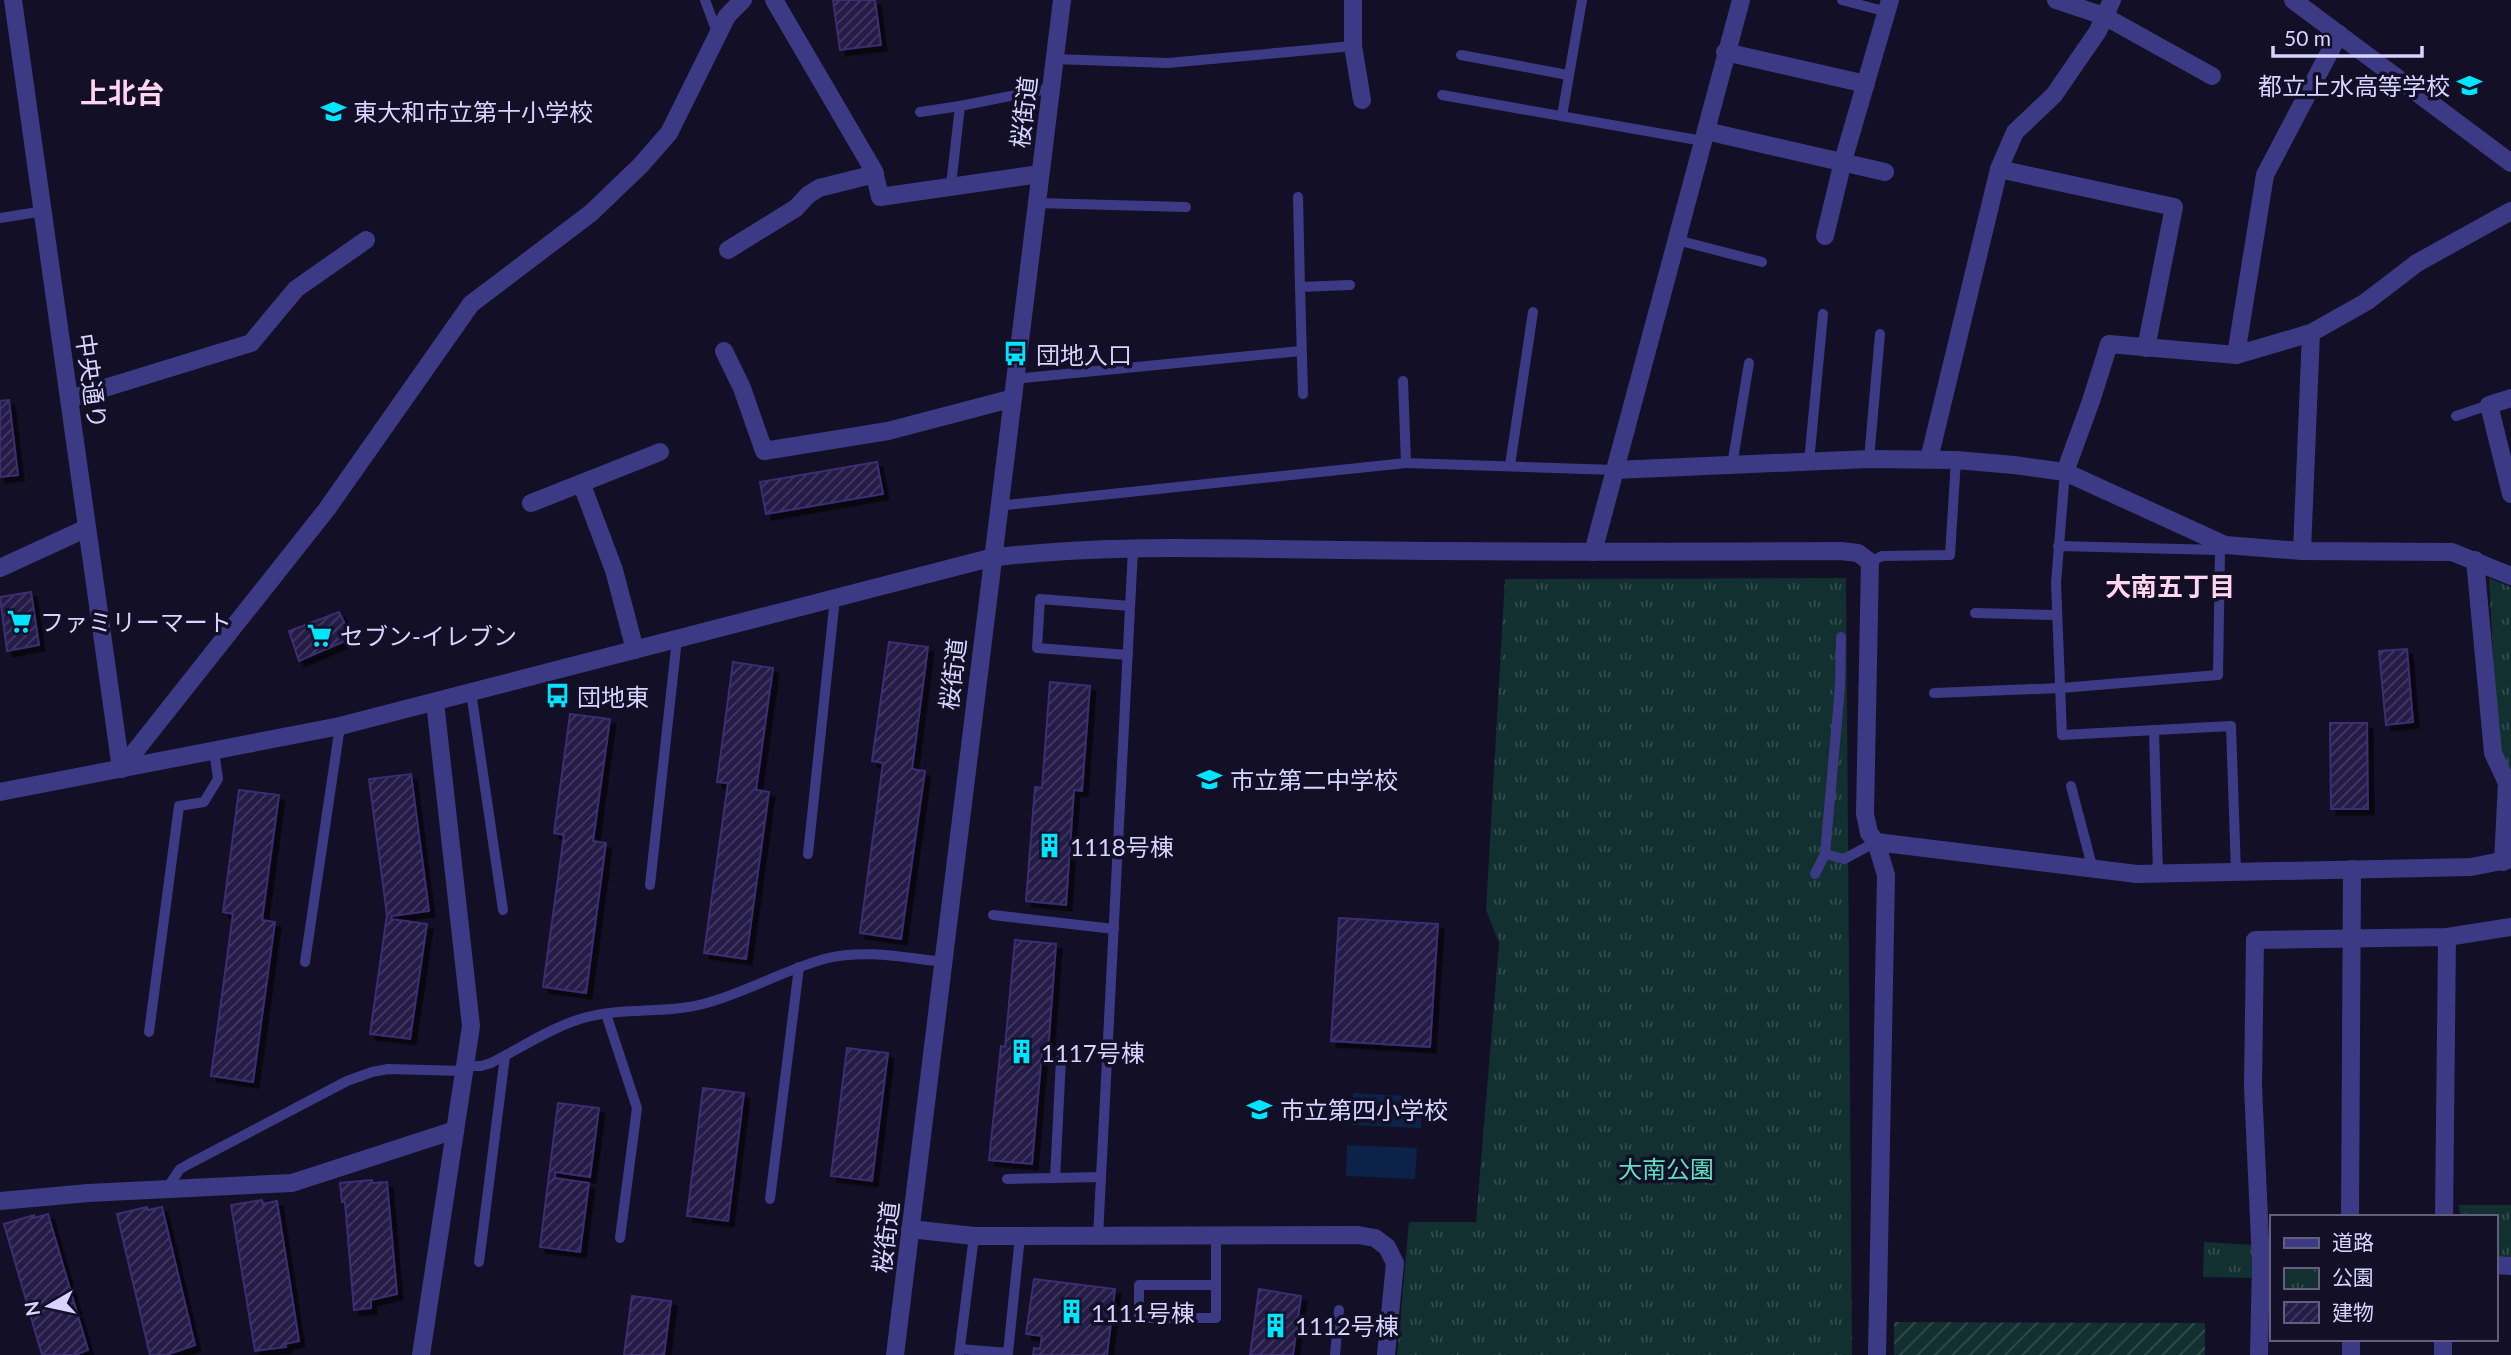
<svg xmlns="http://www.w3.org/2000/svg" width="2511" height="1355" font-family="Lato,'Noto Sans JP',sans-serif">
<defs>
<pattern id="park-tufts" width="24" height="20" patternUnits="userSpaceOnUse" patternTransform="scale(1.75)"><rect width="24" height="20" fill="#12302f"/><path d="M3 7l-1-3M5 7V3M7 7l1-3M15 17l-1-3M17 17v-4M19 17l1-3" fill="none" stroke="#344d4e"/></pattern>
<pattern id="garden-furrows" width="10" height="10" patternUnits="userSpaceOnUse" patternTransform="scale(1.75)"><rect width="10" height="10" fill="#12302f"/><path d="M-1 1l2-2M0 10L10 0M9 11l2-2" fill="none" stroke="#344d4e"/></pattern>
<pattern id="building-hatch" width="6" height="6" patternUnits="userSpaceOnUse" patternTransform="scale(1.75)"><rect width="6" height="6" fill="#241b47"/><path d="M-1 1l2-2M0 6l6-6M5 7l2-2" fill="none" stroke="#433b63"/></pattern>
<filter id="shadow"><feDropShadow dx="5.5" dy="5.5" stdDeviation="0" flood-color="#0009"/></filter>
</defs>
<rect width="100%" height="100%" fill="#130f26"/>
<g fill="url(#park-tufts)">
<path d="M1846,578l6,777h-455l12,-133h67l23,-279 -13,-33 19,-331z"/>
<path d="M2489,578l22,9v185l-13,-21z"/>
<path d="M2459,1205h52v53h-16v-41h-35z"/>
<path d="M2204,1242l51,3v33l-52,-1z"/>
</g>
<path fill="url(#garden-furrows)" d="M1894,1322l311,1v32h-311z"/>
<g fill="#0c2248">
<path d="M1353,1093l69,4 -1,31 -70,-3z"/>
<path d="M1347,1145l70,3 -2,31 -69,-3z"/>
</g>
<g fill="url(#building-hatch)" stroke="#3b2d73" stroke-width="2" filter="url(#shadow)">
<path d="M833,0h42l6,45 -41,5z"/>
<path d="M9,400l9,75 -18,2v-76z"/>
<path d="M877,462l6,32 -117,20 -6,-32z"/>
<path d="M31,592l8,53 -32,6 -7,-54z"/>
<path d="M339,612l13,26 -53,23 -10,-30z"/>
<path d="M889,642l39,5 -16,122 13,2 -24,168 -41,-6 23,-170 -11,-2z"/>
<path d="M2407,649l6,73 -27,3 -7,-74z"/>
<path d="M733,662l40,6 -17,122 13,2 -23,167 -42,-6 24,-170 -11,-1z"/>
<path d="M1050,682l40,4 -8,105 -8,-1 -8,115 -40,-4 9,-114 7,1z"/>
<path d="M570,714l40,5 -17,122 13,2 -20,150 -43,-6 21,-152 -10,-2z"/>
<path d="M2330,723h37l1,86h-37z"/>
<path d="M411,774l18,137 -37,5 -1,3 36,5 -17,115 -40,-5 17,-119 -18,-136z"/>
<path d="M239,790l40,5 -17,125 13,2 -22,160 -42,-6 22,-162 -10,-2z"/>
<path d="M1339,918l99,6 -8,123 -99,-6z"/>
<path d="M1015,940l41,4 -8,108h-6l-10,112 -43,-4 12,-114 4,1z"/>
<path d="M847,1048l41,5 -16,128 -41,-5z"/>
<path d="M703,1088l41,5 -16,128 -41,-5z"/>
<path d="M558,1103l41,5 -9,69 -35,-5v6l34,5 -9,69 -40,-5z"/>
<path d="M372,1180l1,3 14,-1 10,112 -26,6v8l-17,2 -9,-108h-3l-2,-19z"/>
<path d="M262,1200l1,4 14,-3 22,140 -14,3 1,3 -31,4 -24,-146z"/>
<path d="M147,1207l1,3 14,-3 33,138 -29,10h-16l-33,-141z"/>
<path d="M48,1214l40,136 -13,5h-33l-38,-131 30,-9v3z"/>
<path d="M1034,1279l81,10 -8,66h-74l1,-7 6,1 2,-13 -16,-2z"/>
<path d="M1259,1289l42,7 -8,59h-43z"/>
<path d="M632,1296l39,5 -7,54h-40z"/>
</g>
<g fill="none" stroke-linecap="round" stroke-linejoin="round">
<g stroke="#3d3a85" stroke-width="10">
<path d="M705,0l13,35"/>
<path d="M1842,0l45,12"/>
<path d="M1461,55l107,20"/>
<path d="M1054,59l114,4 185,-17"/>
<path d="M1442,95l261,46"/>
<path d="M920,112l40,-6"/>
<path d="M1562,116l20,-116"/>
<path d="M951,185l9,-79 91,-18"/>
<path d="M1298,197l2,90"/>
<path d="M1036,203l150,4"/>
<path d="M0,218l44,-7"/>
<path d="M1677,240l85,22"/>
<path d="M1013,379l288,-28"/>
<path d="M1403,381l3,82 209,7"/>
<path d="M1303,394l-3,-107 50,-2"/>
<path d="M2456,416l33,-11"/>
<path d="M1869,459l11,-125"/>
<path d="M1809,462l14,-148"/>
<path d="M1510,465l23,-153"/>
<path d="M1732,465l17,-102"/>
<path d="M2065,472l-9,111 6,152 169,-9 5,146"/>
<path d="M997,506l409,-43"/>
<path d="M2058,546l162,4 5,-5"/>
<path d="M1870,562l12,-6 68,-1 6,-95"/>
<path d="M1975,613l81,2"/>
<path d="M1128,655l-91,-7 3,-49 90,7"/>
<path d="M471,692l32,218"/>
<path d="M1934,693l127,-5 157,-13 2,-125"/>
<path d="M2154,730l4,144"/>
<path d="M2071,786l22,84"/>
<path d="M808,854l27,-256"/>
<path d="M1825,854l19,5 32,-17"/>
<path d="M1815,874l10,-20 15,-167 1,-50"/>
<path d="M650,885l27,-246"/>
<path d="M993,915l121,14"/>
<path d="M305,962l35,-236"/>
<path d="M606,1014l31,94 -17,130"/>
<path d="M149,1032l30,-226 25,-4 14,-23 -4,-29"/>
<path d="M1061,1059l-6,119 46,-1"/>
<path d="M465,1066h16l10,-3c32,-16 62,-37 96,-46 38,-10 78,-3 116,-13 43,-11 82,-35 125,-46 38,-9 78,0 116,4"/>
<path d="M1007,1179l48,-1"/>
<path d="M167,1188l13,-19 9,-5 158,-83 25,-9 16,-3 76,2"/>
<path d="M770,1199l29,-232"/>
<path d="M1098,1236l35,-687"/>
<path d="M479,1262l26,-206"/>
<path d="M1216,1285h-77v33h77v-82"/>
<path d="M960,1349l48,4 12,-117"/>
<path d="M959,1355l15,-119"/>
<path d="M1335,1355l4,-45"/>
</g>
<g stroke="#3d3a85" stroke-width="18">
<path d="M774,0l100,171 6,26 160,-23"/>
<path d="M1353,0v46l9,54"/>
<path d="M2056,0l48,16 108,60"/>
<path d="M2293,0l218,163"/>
<path d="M1725,52l141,32"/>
<path d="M1706,131l179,41"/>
<path d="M1999,169l175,38 -28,141"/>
<path d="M1825,236l18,-75 47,-161"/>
<path d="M728,250l68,-42 12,-13 11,-7 56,-14"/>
<path d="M724,351l18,37 22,63 124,-20 122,-32"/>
<path d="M2236,355l29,-180 74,-141"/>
<path d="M2511,398l-22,7 22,89"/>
<path d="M69,399l182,-56 45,-54 70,-49"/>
<path d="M1929,459l70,-290 16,-37 39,-37 44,-64 14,-31"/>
<path d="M1615,470l254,-11 87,1 58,5 51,7 160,73 77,6 150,1 59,24"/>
<path d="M2065,472l26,-71 18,-57 127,11 75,-22 55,-31 51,-39 94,-52"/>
<path d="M582,485l32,85 21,80"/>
<path d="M531,503l129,-51"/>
<path d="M2302,551l9,-218"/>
<path d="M1593,552l148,-552"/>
<path d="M2475,560l18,193 14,30 -4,79"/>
<path d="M121,769l206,-260 144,-205 120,-91 49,-47 29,-33 58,-117 16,-16"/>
<path d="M1876,842l10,33 -9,480"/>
<path d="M0,1201l88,-8 204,-10 163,-53"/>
<path d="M2350,1217l2,-348"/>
<path d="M2444,1217l3,-280"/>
<path d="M2495,1265l16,1"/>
<path d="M2351,1339v16"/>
<path d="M2443,1339v16"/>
<path d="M421,1355l50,-329 -36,-324"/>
<path d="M2259,1355l2,-93 -8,-175 2,-147 192,-3 64,-10"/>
</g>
<g stroke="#3d3a85" stroke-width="18">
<path d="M13,0l108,769"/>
<path d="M0,568l87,-40"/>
<path d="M0,792l340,-66 650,-168c117,-15 236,-9 354,-8 165,2 331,2 497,1l17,2 12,9 -5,252 4,19 7,9 261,32 334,-7 40,-8"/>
<path d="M910,1229l64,7 384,-1 17,3 12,9 8,16 -9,92"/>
<path d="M895,1355c55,-452 108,-904 167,-1355"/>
</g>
</g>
<defs>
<symbol id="school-bare" viewBox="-9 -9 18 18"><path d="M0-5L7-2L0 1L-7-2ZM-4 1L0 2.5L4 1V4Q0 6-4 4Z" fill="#00e5ff" stroke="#130f26" stroke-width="2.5" paint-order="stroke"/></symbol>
<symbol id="bus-bare" viewBox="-9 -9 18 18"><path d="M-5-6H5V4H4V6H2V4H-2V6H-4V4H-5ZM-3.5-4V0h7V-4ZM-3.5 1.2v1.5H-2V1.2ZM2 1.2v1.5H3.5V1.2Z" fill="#00e5ff" stroke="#130f26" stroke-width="2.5" paint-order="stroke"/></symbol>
<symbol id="supermarket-bare" viewBox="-9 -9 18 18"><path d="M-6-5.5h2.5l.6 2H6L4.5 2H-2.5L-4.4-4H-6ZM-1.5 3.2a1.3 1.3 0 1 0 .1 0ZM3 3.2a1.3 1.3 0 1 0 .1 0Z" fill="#00e5ff" stroke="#130f26" stroke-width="2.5" paint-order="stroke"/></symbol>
<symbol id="building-bare" viewBox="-9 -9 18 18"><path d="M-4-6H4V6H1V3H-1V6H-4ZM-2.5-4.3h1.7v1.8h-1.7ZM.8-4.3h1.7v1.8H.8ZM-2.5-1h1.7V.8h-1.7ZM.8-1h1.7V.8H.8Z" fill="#00e5ff" stroke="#130f26" stroke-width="2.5" paint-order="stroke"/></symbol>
</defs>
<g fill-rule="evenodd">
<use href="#school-bare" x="2452" y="68" width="35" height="35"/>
<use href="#school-bare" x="316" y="94" width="35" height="35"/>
<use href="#bus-bare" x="998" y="336" width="35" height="35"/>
<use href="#supermarket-bare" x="2" y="604" width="35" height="35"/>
<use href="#supermarket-bare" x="302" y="618" width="35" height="35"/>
<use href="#bus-bare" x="540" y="678" width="35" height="35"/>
<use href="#school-bare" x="1192" y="762" width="35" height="35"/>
<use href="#building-bare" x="1032" y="828" width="35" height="35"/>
<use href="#building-bare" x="1004" y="1034" width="35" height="35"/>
<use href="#school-bare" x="1242" y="1092" width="35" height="35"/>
<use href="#building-bare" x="1054" y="1294" width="35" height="35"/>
<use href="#building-bare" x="1258" y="1308" width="35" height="35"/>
</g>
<g text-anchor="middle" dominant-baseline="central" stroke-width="7" stroke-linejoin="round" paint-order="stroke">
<g font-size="24" fill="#d9d4ff" stroke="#130f26" text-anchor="start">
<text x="2450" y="85" text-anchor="end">都立上水高等学校</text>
<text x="353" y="111">東大和市立第十小学校</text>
<text x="1036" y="354">団地入口</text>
<text x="40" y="621">ファミリーマート</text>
<text x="340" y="635">セブン-イレブン</text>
<text x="577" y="696">団地東</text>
<text x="1230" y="779">市立第二中学校</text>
<text x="1070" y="846">1118号棟</text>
<text x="1041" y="1052">1117号棟</text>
<text x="1280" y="1109">市立第四小学校</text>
<text x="1091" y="1312">1111号棟</text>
<text x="1295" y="1325">1112号棟</text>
</g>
<g font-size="24" fill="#d9d4ff" stroke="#130f26">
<text transform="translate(1023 112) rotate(-83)">桜街道</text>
<text transform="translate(92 381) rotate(82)">中央通り</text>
<text transform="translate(952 674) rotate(-83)">桜街道</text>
<text transform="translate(885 1237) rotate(-83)">桜街道</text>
</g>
<g font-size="24" fill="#5fe0c0" stroke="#130f26">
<text x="1666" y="1168">大南公園</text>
</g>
<g font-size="26" font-weight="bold" fill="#ffd6f0" stroke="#130f26">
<text x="2170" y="586">大南五丁目</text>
</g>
<g font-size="28" font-weight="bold" fill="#ffd6f0" stroke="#130f26">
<text x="122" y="92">上北台</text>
</g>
</g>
<rect x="2270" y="1215" width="228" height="126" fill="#130f26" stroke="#625e7d" stroke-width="2"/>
<rect x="2284" y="1238" width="35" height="10" fill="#3d3a85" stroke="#625e7d" stroke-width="2"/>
<text x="2332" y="1250" font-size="21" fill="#d9d4ff">道路</text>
<rect x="2284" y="1268" width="35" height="21" fill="url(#park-tufts)" stroke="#625e7d" stroke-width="2"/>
<text x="2332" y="1285" font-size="21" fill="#d9d4ff">公園</text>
<rect x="2284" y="1302" width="35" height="21" fill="url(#building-hatch)" stroke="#625e7d" stroke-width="2"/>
<text x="2332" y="1320" font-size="21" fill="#d9d4ff">建物</text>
<g transform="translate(49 1306) rotate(261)" stroke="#130f26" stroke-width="5" paint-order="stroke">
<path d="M0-5L12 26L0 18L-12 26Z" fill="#d9d4ff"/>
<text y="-10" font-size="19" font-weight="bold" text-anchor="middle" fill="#d9d4ff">N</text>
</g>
<path d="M2273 46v10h149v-10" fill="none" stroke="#d9d4ff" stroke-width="3.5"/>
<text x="2284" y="46" font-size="21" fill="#d9d4ff" stroke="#130f26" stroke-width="5" paint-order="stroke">50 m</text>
</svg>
